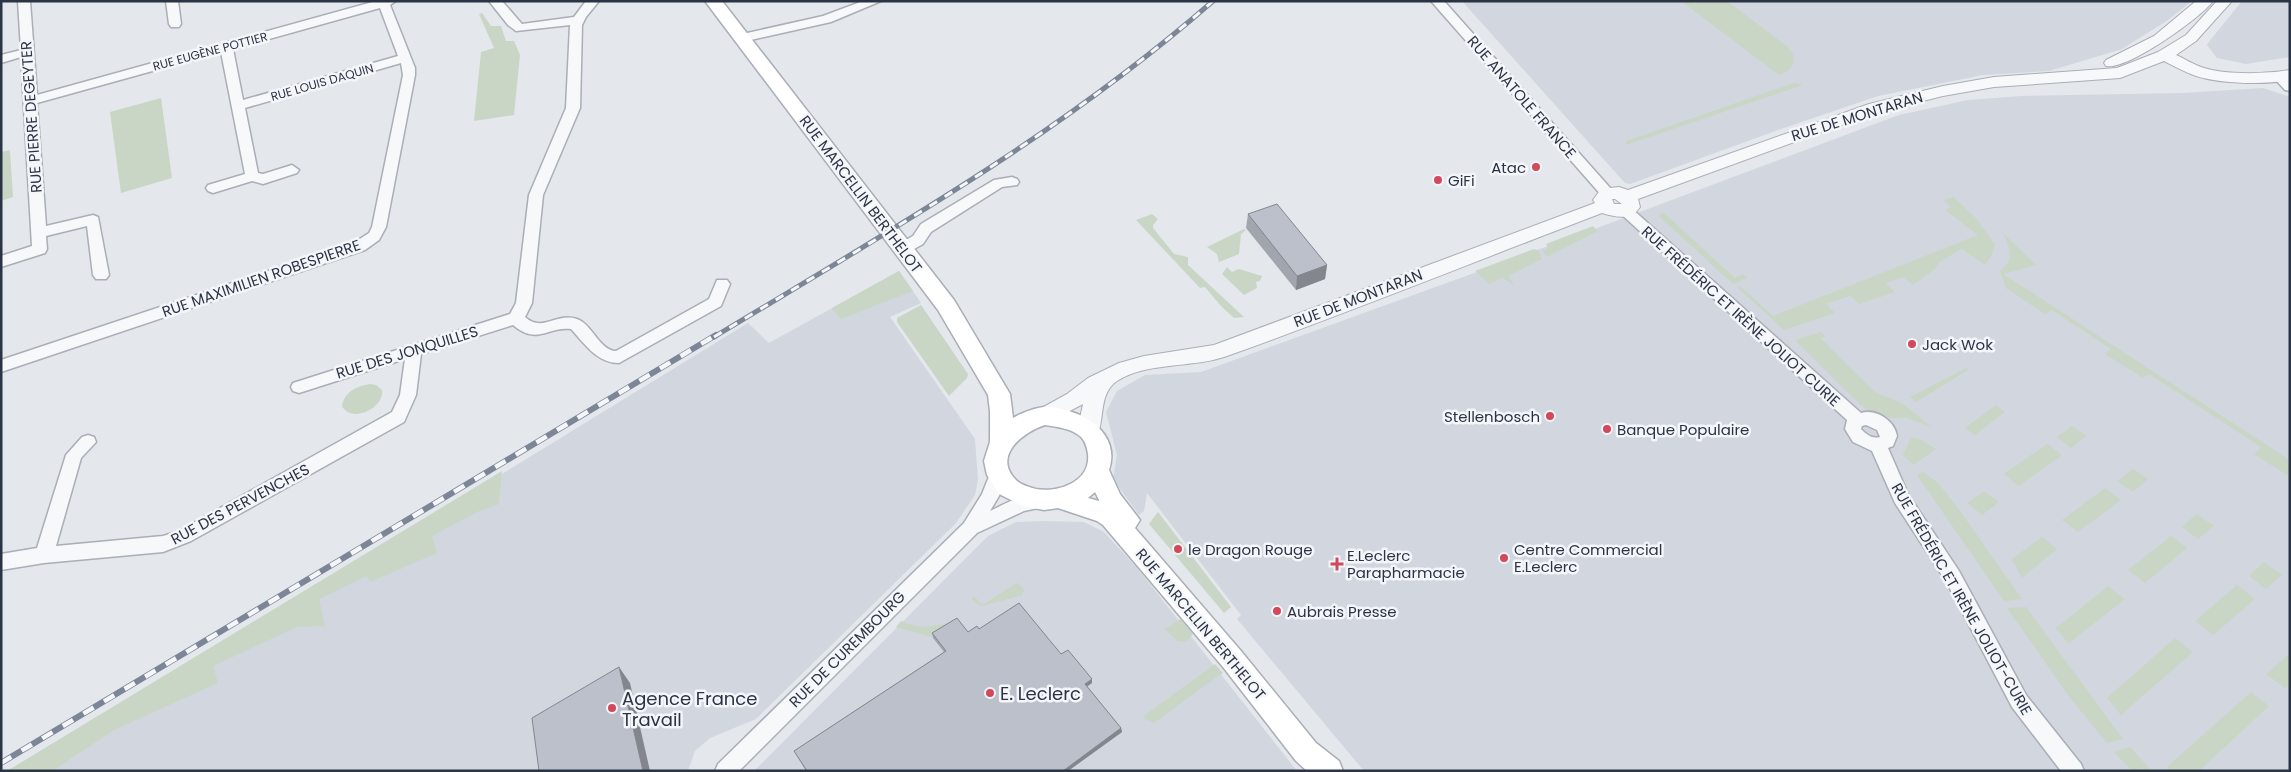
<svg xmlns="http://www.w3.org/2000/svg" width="2291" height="772" font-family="Poppins,sans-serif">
<rect width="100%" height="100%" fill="#e4e7ec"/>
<g fill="#d2d6de">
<path d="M1462,1h730l-27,21 -43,27 -73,22 -66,4 -105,21 -100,34 -148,54 -5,-1z"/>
<path d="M2242,1h48v56l-44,7 -29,-6 -10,-13 1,-2z"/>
<path d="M2263,88l27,9v674h-926l-127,-152 4,-4 -94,-122 -3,18 -5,4 -26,-36 4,-24 -11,-43 11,-21 28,-16 56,-3 364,-132 334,-125 69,-15 54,-4 160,-3z"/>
<path d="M899,271l22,32 -31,14 85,122 3,41 -3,15 -19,28 -200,196 -46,19 -15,13 -7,20h-670l730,-448 21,20z"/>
<path d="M1044,521l40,1 20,10 34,37 159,202h-543l234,-235 28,-14z"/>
</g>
<g fill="#c9d6c5">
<path d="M1681,1h46l61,46c11,12 5,23 -9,28z"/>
<path d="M482,13l9,13h10l5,15h8l6,14 -6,60 -40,6 7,-69 13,-4 -15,-34z"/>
<path d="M1794,83l9,2 -177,60v-4z"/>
<path d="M161,98l11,80 -51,15 -11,-81z"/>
<path d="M10,150l3,47 -12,4v-49z"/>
<path d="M1953,197l22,20 20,28 -4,11 -6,9 -23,-16 -23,13 -4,7 -22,16 -10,-8 -17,6 9,9 -36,12 -9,-8 -24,8 9,9 -51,17 -47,-43 3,-1 33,30 205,-81 -33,-25 6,-3 -7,-7z"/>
<path d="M1664,213l71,65 8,-4 4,4 -14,6 -75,-69z"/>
<path d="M1152,214l6,5 -5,6v3l21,26 14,3v8l56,52 -10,1 -13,-12 -16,-19 -5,1 -64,-68z"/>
<path d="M1593,226l4,5 -1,1 -49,25 -4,-5 5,-4 -2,-4z"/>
<path d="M1244,229l2,1 -5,4 -2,20 -20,8 -2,-8 -10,-7z"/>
<path d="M2003,233l33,32 -33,9 287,186v17l-36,-23 7,-7 -112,-73 -6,4 -38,-24 6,-5 -59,-39 -7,4 -39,-26 -6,-17c15,-10 10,-25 3,-38z"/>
<path d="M1534,249l5,2 3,8 -34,17 6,9 -12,-7 -13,6 -14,-13z"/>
<path d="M1227,267l5,5 7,-3 23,7 -2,5 -4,1 1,6 -13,7 -22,-21z"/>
<path d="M899,271l14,20 -72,28 -9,-11z"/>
<path d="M921,305l47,69 -1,4 -18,18 -52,-74v-4z"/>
<path d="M1821,332l4,4 -4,3 54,53 28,12 29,23 -25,-9h-17l-25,-9 -70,-69z"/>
<path d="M1966,368l2,2 -52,32 -6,-5z"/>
<path d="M370,384l6,1 6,5c3,18 -31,34 -40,16 2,-14 15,-20 28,-22z"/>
<path d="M1996,405l9,7 -30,23 -10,-7z"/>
<path d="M2072,426l15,10 -16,12 -14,-11z"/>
<path d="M1911,437l10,3 15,9 -23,16 -10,-10z"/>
<path d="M2047,444l15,11 -43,31 -15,-12z"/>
<path d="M2133,469l15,10 -15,13 -16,-11z"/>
<path d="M502,471l-3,33 -22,8 -45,24 5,17 -67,29 -3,-6 -48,23 6,27 -28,1 -84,39 5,17 -104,47 -62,41h-45z"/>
<path d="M1923,472l15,11 17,21 67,95 -18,2 -87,-126z"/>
<path d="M2105,488l16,12 -43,32 -16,-12z"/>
<path d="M1984,491l15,11 -17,13 -15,-12z"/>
<path d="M1158,512l73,95 -7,6 -75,-89z"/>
<path d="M2197,514l17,12 -16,13 -16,-12z"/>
<path d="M2171,536l16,12 -42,35 -17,-13z"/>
<path d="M2042,537l15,12 -35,29 -10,-19z"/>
<path d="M2264,562l18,13 -16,14 -17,-13z"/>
<path d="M1017,583l7,6 -2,6 -39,11c-5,-1 -10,-4 -11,-8l2,-2 7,8h3z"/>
<path d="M2237,585l18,14 -42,36 -18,-14z"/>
<path d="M2108,586l17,13 -57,45 -12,-16z"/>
<path d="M2026,607l97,132 -16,4 -36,-44 -64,-91z"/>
<path d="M1180,619l13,15 -7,8 -9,-1 -12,-12z"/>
<path d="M901,621c18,9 33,5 51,1l-20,15 -36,-10z"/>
<path d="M2175,638l18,14 -72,63 -14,-17z"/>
<path d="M2290,653v31l-5,4 -19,-14z"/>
<path d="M1215,664l8,9 -5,3 -64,47 -10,-5 1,-3z"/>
<path d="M2251,692l18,14 -70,65h-29l-3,-4z"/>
<path d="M2130,747l22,24h-20l-18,-19z"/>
</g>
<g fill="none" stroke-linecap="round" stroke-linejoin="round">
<defs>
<g id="minor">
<path d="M18,1h12l7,94 339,-94h20l-6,4 25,63v7l-29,152 -7,13 -14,10 -364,122v-12l354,-118 14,-9 3,-6 31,-152 -2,-12 -156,45 13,65 5,1 29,-9 7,5 -2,3 -34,11 -11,-3 -39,12 -5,-2 -2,-3 2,-3 37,-11 -24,-122 -184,51 9,123 47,-11 5,2 11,58 -3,4h-10l-3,-4 -6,-49 -41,10 1,13 -2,4 -44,14v-11l31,-10 -11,-189 -20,6v-8l20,-5zM380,8l18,48 -155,44 -10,-51z"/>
<path d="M166,1h12l3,23 -2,3h-8l-2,-3z"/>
<path d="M489,1h13l20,23 52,-7 12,-16h13l-13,16 -4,8 -2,83 -37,87 -11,108 -7,14c18,16 31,-5 52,2 15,5 23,32 39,32l93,-52 8,-19h10l3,4 -9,22 -102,57c-22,0 -34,-19 -48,-34 -24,-3 -33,17 -58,-4l-92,29 -5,41 -12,27 -213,119 -28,11 -119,11 -43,7v-16l36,-6 29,-93 16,-18 6,-2 6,2 2,5 -15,16 -25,88 107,-10 16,-5 213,-119 8,-17 5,-36 -106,34 -6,-2 -2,-4 2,-4 217,-69 6,-11 13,-108 37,-87 4,-83 -54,6 -8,-6z"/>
<path d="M863,1h18l-50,21 -89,20 -6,-4 2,-3 85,-19z"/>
<path d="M1431,1h13l168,189 2,3 -2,3h-10z"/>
<path d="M2279,73l11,7v11l-5,-1 -12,-13z"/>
<path d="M1012,177l5,2 2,3 -2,3 -15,2 -71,45 -8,12 -16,9h-10l-2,-4 2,-4 16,-9 8,-12 73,-44z"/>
<path d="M1626,206l5,2 230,205c15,-5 34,8 36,23l-4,10 -5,2 20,46 51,77 67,124 55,69 3,7h-23l-49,-64 -65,-124 -52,-80 -23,-52 -19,-9 -8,-13 2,-9 -226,-206 -2,-3 2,-3zM1866,425l11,5 3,7c-8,2 -13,-2 -19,-8l1,-3z"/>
<path d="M998,467l6,2 3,5 -8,22 -9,15c17,-8 39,-22 58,-15l3,5 -3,5 -24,5 -47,22 -238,238h-24l3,-7 246,-241 18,-29 10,-25z"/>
</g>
<g id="tertiary">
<path d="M2196,1h17c-12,17 -87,70 -107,65l-2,-3 2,-3 48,-24z"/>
<path d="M2217,1h15l-36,40 -20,14c9,4 18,10 28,13 22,7 63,6 86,2v10c-26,5 -69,4 -94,-4 -11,-4 -22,-10 -32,-15l-44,17 -126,9 -51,9 -69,17 -236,86 2,8c-9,14 -25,10 -38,6 -126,48 -251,99 -378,144 -33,11 -78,5 -107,24 -19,13 -12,39 -20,55l-7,2 -7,-2 -4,-13 4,-19 -38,20 -7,-2 -3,-6 3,-6 29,-16 21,-16 31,-15 25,-7 70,-11 381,-142 -2,-3 8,-11 18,-2 9,3 241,-86 74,-18 51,-9 123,-9 41,-16 28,-17zM1612,199h3l7,5h-8z"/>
</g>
<path id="secondary" d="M705,1h17l232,299 56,94 3,24c8,-5 24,-11 33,-11 33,1 76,24 63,63l11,24 20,26 -5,8 106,123 75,92 23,18 4,10h-36l-11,-10 -73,-94 -120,-142 -6,-4 -39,-13 -14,2 -21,-4 -24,-12 -12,-19 -3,-14 6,-19v-31l-2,-16 -50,-85zM1045,425c12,2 26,3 36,12 5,5 6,11 7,17 3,28 -30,39 -52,35 -7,-2 -15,-4 -20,-9 -24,-24 7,-48 29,-55zM1095,492l4,8v1l-11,-3z"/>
</defs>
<use href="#minor" stroke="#a9aeb7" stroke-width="3"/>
<use href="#tertiary" stroke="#a9aeb7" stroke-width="2"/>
<use href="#secondary" stroke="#a9aeb7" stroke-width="3"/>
<use href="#minor" fill="#f7f8fa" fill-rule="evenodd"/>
<use href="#tertiary" fill="#f7f8fa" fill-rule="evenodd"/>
<use href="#secondary" fill="#fff" fill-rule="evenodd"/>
<defs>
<path id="rail-far1" d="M714,337c172,-104 347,-203 499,-336"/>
<path id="rail" d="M1,763l715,-428"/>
</defs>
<use href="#rail-far1" stroke="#7d8696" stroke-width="5"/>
<use href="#rail" stroke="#7d8696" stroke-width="6"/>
<use href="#rail-far1" stroke="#f4f6f9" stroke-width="3" stroke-dasharray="9" stroke-linecap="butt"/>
<use href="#rail" stroke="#f4f6f9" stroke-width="4.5" stroke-dasharray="12" stroke-linecap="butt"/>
</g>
<g fill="#a1a5ae">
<path d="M1248,214l79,51 -2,14 -29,11 -50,-62z"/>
<path d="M979,629l82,25 31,29 -5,3 34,42 1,4 -54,39h-262l-12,-20 150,-99 -11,-14 -1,-5 36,-1z"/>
</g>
<g fill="#83868d">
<path d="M1327,265l-2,14 -29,11 1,-14z"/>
<path d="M619,667l11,16 20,88h-7z"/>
<path d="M1092,679v4l-7,5v-4z"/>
<path d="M1121,728l1,4 -54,39h-5z"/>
</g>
<g fill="#bbc0ca" stroke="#83868d">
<path d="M1277,204l50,61 -30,11 -49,-62z"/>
<path d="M1019,603l42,51 7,-4 24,29 -7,5 36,44 -58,43h-256l-13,-20 152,-100 -14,-18 25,-15 11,14 9,-6 2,3z"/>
<path d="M619,667l24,104h-104l-7,-53z"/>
</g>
<g fill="#d1495b" stroke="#f4f6f9" stroke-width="2">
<circle cx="1536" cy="167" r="5"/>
<circle cx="1438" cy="180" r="5"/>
<circle cx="1912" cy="344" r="5"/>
<circle cx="1550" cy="416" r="5"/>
<circle cx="1607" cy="429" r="5"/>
<circle cx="1178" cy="549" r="5"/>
<circle cx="1504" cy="558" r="5"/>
<path d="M1334.5 556.5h5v5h5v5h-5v5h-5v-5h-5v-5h5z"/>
<circle cx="1277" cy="611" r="5"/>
<circle cx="990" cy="693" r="5"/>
<circle cx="612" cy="708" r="5"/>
</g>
<g text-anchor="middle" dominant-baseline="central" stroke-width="5" stroke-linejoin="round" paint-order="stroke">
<g font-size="12" fill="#2b3445" stroke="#f4f6f9">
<text transform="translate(210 51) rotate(-15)">RUE EUGÈNE POTTIER</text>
<text transform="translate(322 82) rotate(-16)">RUE LOUIS DAQUIN</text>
</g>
<g font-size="15" fill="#2b3445" stroke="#f4f6f9">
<text transform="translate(1522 97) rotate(49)">RUE ANATOLE FRANCE</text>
<text transform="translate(1857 116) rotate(-17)">RUE DE MONTARAN</text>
<text transform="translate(31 117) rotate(-94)">RUE PIERRE DEGEYTER</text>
<text transform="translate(861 194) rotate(53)">RUE MARCELLIN BERTHELOT</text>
<text transform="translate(261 278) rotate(-19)">RUE MAXIMILIEN ROBESPIERRE</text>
<text transform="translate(1358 298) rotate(-21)">RUE DE MONTARAN</text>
<text transform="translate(1741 316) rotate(42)">RUE FRÉDÉRIC ET IRÈNE JOLIOT CURIE</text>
<text transform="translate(407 352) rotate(-17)">RUE DES JONQUILLES</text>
<text transform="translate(240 504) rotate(-28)">RUE DES PERVENCHES</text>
<text transform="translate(1962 599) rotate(60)">RUE FRÉDÉRIC ET IRÈNE JOLIOT-CURIE</text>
<text transform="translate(1201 624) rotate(50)">RUE MARCELLIN BERTHELOT</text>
<text transform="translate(847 649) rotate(-45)">RUE DE CUREMBOURG</text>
</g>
<g font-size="15" fill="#2b3445" stroke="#f4f6f9" text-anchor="start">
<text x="1526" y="167" text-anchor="end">Atac</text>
<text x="1448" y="180">GiFi</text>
<text x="1922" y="344">Jack Wok</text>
<text x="1540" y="416" text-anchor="end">Stellenbosch</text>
<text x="1617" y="429">Banque Populaire</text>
<text x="1188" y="549">le Dragon Rouge</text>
<text x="1514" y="549">Centre Commercial<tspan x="1514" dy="17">E.Leclerc</tspan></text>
<text x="1347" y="555">E.Leclerc<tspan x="1347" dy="17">Parapharmacie</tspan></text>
<text x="1287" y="611">Aubrais Presse</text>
</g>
<g font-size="18" fill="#2b3445" stroke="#f4f6f9" text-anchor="start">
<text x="1000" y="693">E. Leclerc</text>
<text x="622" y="698">Agence France<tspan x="622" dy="21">Travail</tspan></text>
</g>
</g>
<rect width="2291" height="772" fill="none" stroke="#2b3445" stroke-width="5"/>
</svg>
